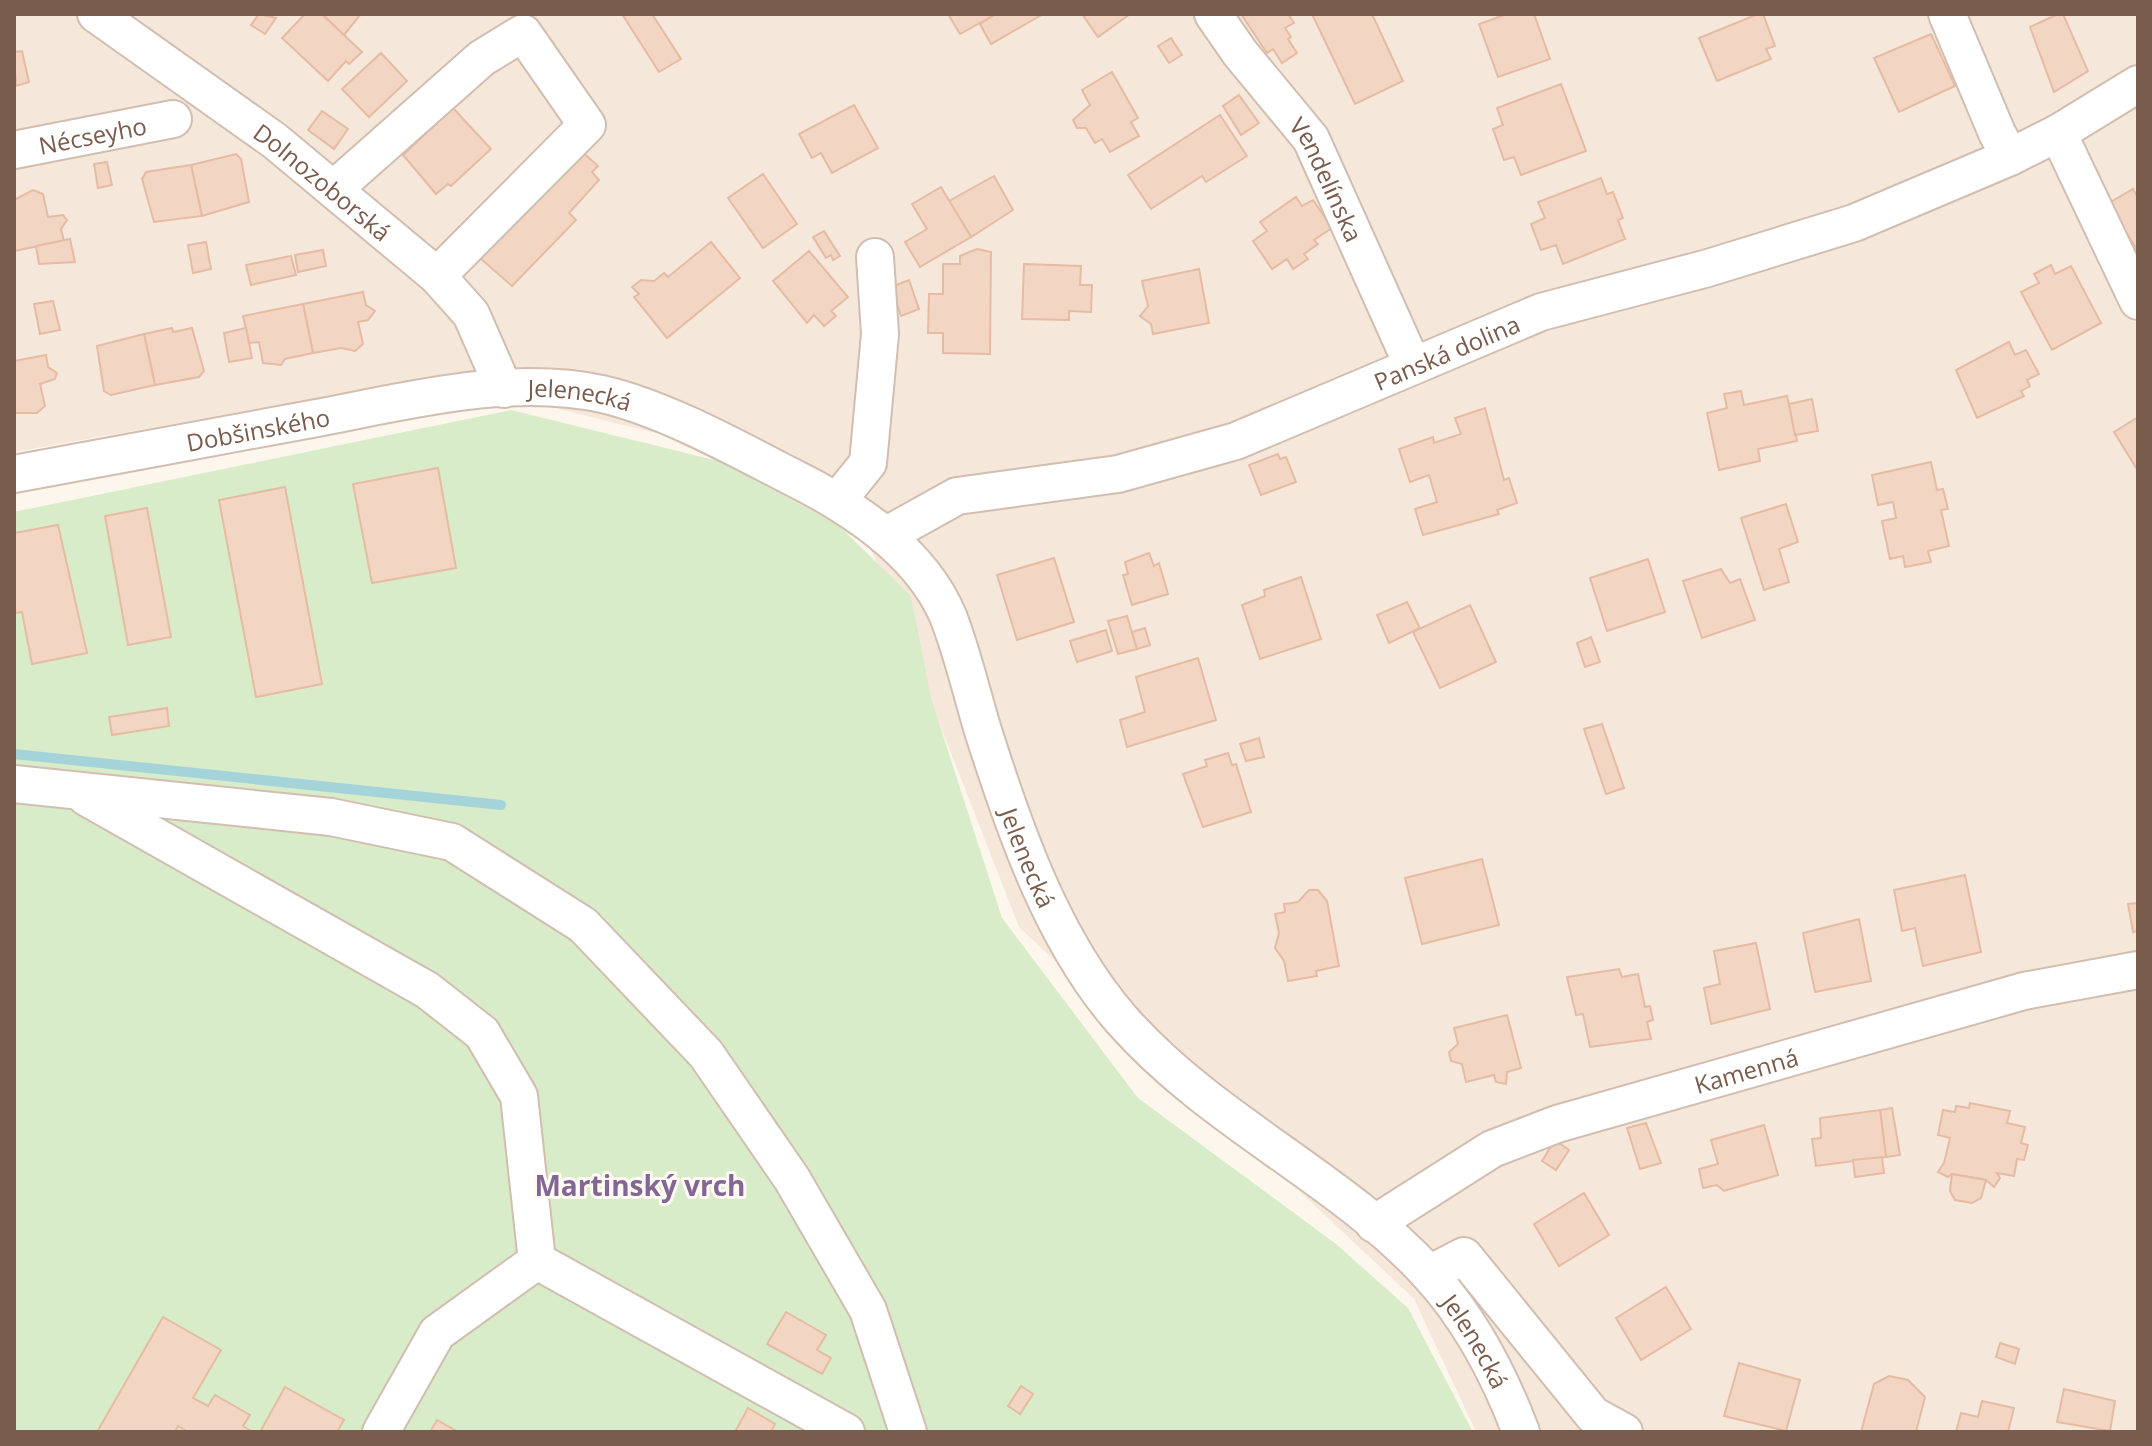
<svg xmlns="http://www.w3.org/2000/svg" width="2152" height="1446" font-family="'Open Sans',sans-serif">
<rect width="100%" height="100%" fill="#fdf6ec"/>
<path fill="#f5e8da" d="M14,14h2124v1418h-662l-62,-133 -395,-372 -149,-381 -198,-109 -239,-59 -419,74z"/>
<path fill="#d8ecc9" d="M511,410l207,51 119,63 74,72 20,102 71,220 136,180 198,146 72,64 65,124h-1459v-920z"/>
<g fill="none" stroke-linecap="round" stroke-linejoin="round">
<path stroke="#a5d3da" stroke-width="10" d="M14,754l487,51"/>
</g>
<g fill="#f3d5c3" stroke="#e6bba3" stroke-width="2">
<path d="M259,14l17,4 -11,16 -14,-9z"/>
<path d="M305,14h17l40,38 -13,12 -3,-3 -18,20 -46,-43z"/>
<path d="M322,14h39l-17,21z"/>
<path d="M622,14h30l29,45 -22,13z"/>
<path d="M948,14h48l-36,20z"/>
<path d="M996,14h47l-52,30 -11,-20z"/>
<path d="M1082,14h48l-32,23z"/>
<path d="M1241,14h47l6,9 -9,5 6,9 -3,2 9,14 -15,10 -9,-14 -6,4z"/>
<path d="M1312,14h60l31,67 -48,23z"/>
<path d="M1507,14h27l16,45 -52,18 -19,-53z"/>
<path d="M1758,14h5l12,32 -9,3 5,10 -54,22 -18,-43z"/>
<path d="M2058,14h5l25,57 -34,21 -24,-65z"/>
<path d="M1931,34l24,52 -56,26 -25,-54z"/>
<path d="M1171,38l11,17 -13,8 -11,-17z"/>
<path d="M22,51l7,31 -13,4 -2,-34z"/>
<path d="M381,53l26,28 -38,36 -27,-28z"/>
<path d="M1112,72l26,46 -7,4 8,14 -29,16 -8,-13 -7,4 -9,-15h-9l-4,-8 17,-15 -8,-15z"/>
<path d="M1561,84l25,67 -65,24 -7,-18 -10,3 -11,-31 10,-4 -6,-17z"/>
<path d="M1239,95l20,28 -18,12 -18,-29z"/>
<path d="M854,105l24,43 -46,25 -11,-20 -9,5 -13,-24z"/>
<path d="M453,108l38,41 -40,37 -3,-2 -12,10 -33,-39z"/>
<path d="M322,111l26,18 -14,20 -26,-19z"/>
<path d="M1220,115l27,41 -41,26 -4,-6 -51,33 -23,-34z"/>
<path d="M579,149l19,17 -6,6 7,8 -30,33 7,7 -64,66 -39,-34z"/>
<path d="M236,154l5,5 8,43 -47,14 -11,-51z"/>
<path d="M107,162l5,23 -14,3 -4,-24z"/>
<path d="M191,165l11,51 -48,6 -12,-43 4,-7z"/>
<path d="M763,174l34,50 -34,24 -35,-50z"/>
<path d="M994,176l19,34 -42,27 -22,-36z"/>
<path d="M1601,178l6,16 6,-2 10,26 -5,2 7,19 -62,25 -7,-19 -15,5 -10,-26 14,-6 -7,-16z"/>
<path d="M941,187l30,50 -51,30 -15,-25 22,-13 -15,-25z"/>
<path d="M2133,189l5,9v53l-11,-17 -11,7 -17,-32z"/>
<path d="M33,190l10,4 5,23 15,-2 4,5 -6,9 3,12 -50,10v-51z"/>
<path d="M1296,197l6,9 11,-6 19,28 -18,12 4,4 -14,10 4,5 -15,10 -6,-10 -15,10 -19,-28 14,-10 -7,-9z"/>
<path d="M824,231l16,25 -7,4 -2,-5 -5,3 -13,-21z"/>
<path d="M70,239l5,23 -36,2 -3,-18z"/>
<path d="M206,242l5,27 -18,4 -5,-28z"/>
<path d="M711,242l29,36 -73,60 -33,-41 5,-3 -7,-7 9,-7 13,1 10,-8 4,4z"/>
<path d="M977,249l14,3 -1,102 -47,-1v-20h-15l1,-39h14v-30h17v-8z"/>
<path d="M323,250l3,16 -28,6 -3,-17z"/>
<path d="M809,251l39,46 -17,14 5,5 -12,10 -10,-11 -7,8 -34,-42z"/>
<path d="M291,256l5,19 -45,10 -5,-20z"/>
<path d="M1024,264l57,2 -1,19h12l-1,27 -22,-1v9l-47,-1z"/>
<path d="M2051,265l4,9 16,-8 30,57 -49,27 -31,-58 18,-9 -5,-9z"/>
<path d="M1199,269l10,54 -56,11 -2,-10 -11,-8 8,-10 -6,-25z"/>
<path d="M909,280l10,29 -18,7 -10,-29z"/>
<path d="M363,292l3,13 9,6 -7,9 -10,2 5,22 -8,7 -14,-3 -28,5 -10,-49z"/>
<path d="M53,301l7,29 -20,4 -6,-30z"/>
<path d="M303,304l10,49 -28,6 -4,6 -18,-2 -4,-21 -10,1 -6,-27z"/>
<path d="M172,328l1,4 19,-4 12,43 -5,6 -44,8 -11,-51z"/>
<path d="M246,328l6,30 -23,4 -5,-29z"/>
<path d="M144,334l11,51 -44,10 -7,-4 -7,-45z"/>
<path d="M2009,342l6,13 11,-5 13,24 -12,6 3,6 -9,5 3,5 -47,22 -21,-48z"/>
<path d="M46,355l2,12 9,6 -2,6 -15,5 5,22 -8,7h-23v-52z"/>
<path d="M1741,391l3,14 43,-9 10,45 -39,8 2,12 -41,9 -12,-57 20,-5 -3,-14z"/>
<path d="M1812,399l6,32 -23,4 -6,-31z"/>
<path d="M1485,408l19,72 5,-2 8,25 -20,7 2,4 -76,21 -8,-26 22,-7 -8,-27 -19,7 -11,-33 34,-12 1,6 27,-9 -6,-16z"/>
<path d="M2138,417v54l-24,-39z"/>
<path d="M1278,454l2,5 6,-2 10,25 -35,13 -12,-30z"/>
<path d="M1931,462l6,28 6,-1 5,20 -7,1 8,36 -21,5 3,11 -26,5 -2,-11 -13,3 -8,-38 14,-3 -3,-16 -15,3 -6,-30z"/>
<path d="M438,468l18,100 -84,15 -19,-99z"/>
<path d="M285,487l37,197 -66,13 -37,-197z"/>
<path d="M1786,504l12,38 -19,7 10,33 -25,8 -23,-72z"/>
<path d="M147,508l24,129 -43,8 -23,-129z"/>
<path d="M58,525l29,128 -55,11 -10,-52 -8,1v-80z"/>
<path d="M1149,553l5,13 5,-3 9,31 -36,11 -9,-30 5,-1 -3,-12z"/>
<path d="M1054,558l20,64 -57,18 -20,-65z"/>
<path d="M1648,559l17,53 -58,19 -17,-53z"/>
<path d="M1721,569l9,14 10,-4 15,41 -53,18 -19,-57z"/>
<path d="M1301,577l20,62 -61,20 -18,-54 23,-9 -1,-6z"/>
<path d="M1407,602l13,26 -31,15 -12,-28z"/>
<path d="M1470,605l26,57 -56,26 -27,-56z"/>
<path d="M1127,616l10,33 -19,5 -10,-33z"/>
<path d="M1145,628l5,17 -13,4 -5,-17z"/>
<path d="M1106,630l6,21 -35,11 -7,-21z"/>
<path d="M1591,637l9,25 -15,5 -8,-24z"/>
<path d="M1198,658l18,62 -89,27 -7,-27 25,-8 -9,-35z"/>
<path d="M167,708l2,18 -57,9 -3,-18z"/>
<path d="M1602,724l22,64 -18,6 -22,-65z"/>
<path d="M1259,738l5,19 -18,4 -6,-17z"/>
<path d="M1228,753l4,12 4,-1 15,48 -48,15 -20,-53 24,-8 -2,-6z"/>
<path d="M1482,859l17,66 -77,19 -17,-66z"/>
<path d="M1965,875l16,77 -58,14 -8,-38 -13,3 -8,-41z"/>
<path d="M1309,890h9l9,11 12,65 -23,5 1,5 -29,5 -4,-20 -9,-13 4,-15 -4,-19 10,-2 -1,-8 14,-2z"/>
<path d="M2138,903v28l-5,1 -5,-28z"/>
<path d="M1859,919l12,62 -56,11 -12,-59z"/>
<path d="M1756,943l14,66 -59,15 -7,-36 16,-4 -6,-33z"/>
<path d="M1619,969l3,8 16,-3 7,33 5,-1 3,14 -6,2 4,17 -61,8 -7,-33 -7,1 -9,-38z"/>
<path d="M1507,1015l14,53 -14,4 -1,12 -10,-2 -2,-7 -28,7 -4,-18 -11,-3 -2,-9 9,-8 -4,-16z"/>
<path d="M1970,1103l40,8 -3,12 18,4 -4,16 7,2 -4,15 -7,-1 -3,17 -17,-3 3,5 -6,9 -8,-7 -34,-6 -4,3 -10,-5 6,-9 6,-25 -12,-3 5,-25 12,2 1,-6 13,2z"/>
<path d="M1892,1108l8,47 -14,2 -6,-47z"/>
<path d="M1880,1110l6,47 -70,9 -4,-27 9,-1 -1,-20z"/>
<path d="M1646,1123l15,40 -21,6 -13,-41z"/>
<path d="M1764,1125l14,50 -54,16 -7,-6 -14,3 -4,-19 19,-5 -7,-24z"/>
<path d="M1555,1140l14,10 -13,20 -14,-9z"/>
<path d="M1882,1157l2,16 -29,4 -2,-17z"/>
<path d="M1952,1174l34,6 -5,18 -9,5 -17,-3 -5,-9z"/>
<path d="M1584,1193l25,42 -50,31 -25,-42z"/>
<path d="M1666,1287l25,42 -50,31 -25,-42z"/>
<path d="M786,1312l40,23 -9,15 14,8 -9,16 -55,-30z"/>
<path d="M163,1317l58,33 -28,48 15,8 7,-11 35,20 -7,11 10,6h-65l-10,-6 -3,6h-78z"/>
<path d="M2000,1343l19,6 -4,15 -19,-7z"/>
<path d="M1739,1363l61,17 -14,51 -62,-15z"/>
<path d="M1889,1376l19,4 17,17 -9,35h-55l13,-48z"/>
<path d="M1021,1386l12,8 -13,20 -12,-8z"/>
<path d="M285,1387l59,33 -7,12h-77z"/>
<path d="M2064,1389l51,12 -5,30 -53,-9z"/>
<path d="M1982,1401l32,7 -6,24h-52l5,-19 17,4z"/>
<path d="M748,1408l27,16 -4,8h-36z"/>
<path d="M437,1420l21,12h-28z"/>
</g>
<g fill="none" stroke-linecap="round" stroke-linejoin="round">
<defs>
<g id="minor">
<path id="s1" d="M96,14l179,127 162,135 34,38 33,75"/>
<path id="s2" d="M1213,14l27,39 71,86 101,225"/>
<path d="M1947,14l50,119 13,24"/>
<path d="M2058,133l80,168"/>
<path id="s3" d="M14,150l159,-31"/>
<path d="M335,188l147,-130 41,-25 64,92 -150,151"/>
<path id="s4" d="M14,474c101,-19 202,-37 303,-56 90,-17 193,-44 285,-24 61,14 132,53 188,82 61,30 130,74 158,140 15,38 24,79 36,118 31,97 69,207 137,285 90,103 218,157 308,255 42,46 70,100 92,158"/>
<path d="M838,500l30,-37 12,-129 -5,-77"/>
<path id="s5" d="M885,536l72,-40 161,-22 118,-33 305,-129 167,-44 146,-45 156,-66 48,-24 80,-49"/>
<path d="M14,784l317,33 121,25 131,83 123,129 86,125 76,131 40,122"/>
<path d="M86,797l341,193 55,43 37,63 18,165 309,171"/>
<path id="s6" d="M1374,1224l118,-75 65,-25 467,-133 114,-21"/>
<path d="M1429,1274l35,-18 129,159 31,17"/>
<path d="M381,1432l56,-99 100,-72"/>
</g>
</defs>
<use href="#minor" stroke="#d1beb0" stroke-width="40"/>
<use href="#minor" stroke="#fff" stroke-width="36"/>
</g>
<g text-anchor="middle" dominant-baseline="central" stroke-width="6" stroke-linejoin="round" paint-order="stroke">
<g font-size="24" fill="#7a5c4d" stroke="#fffaf3">
<text stroke="none"><textPath href="#s3" startOffset="80">Nécseyho</textPath></text>
<text stroke="none"><textPath href="#s1" startOffset="282">Dolnozoborská</textPath></text>
<text stroke="none"><textPath href="#s2" startOffset="202">Vendelínska</textPath></text>
<text stroke="none"><textPath href="#s5" startOffset="596">Panská dolina</textPath></text>
<text stroke="none"><textPath href="#s4" startOffset="574">Jelenecká</textPath></text>
<text stroke="none"><textPath href="#s4" startOffset="248">Dobšinského</textPath></text>
<text stroke="none"><textPath href="#s4" startOffset="1272">Jelenecká</textPath></text>
<text stroke="none"><textPath href="#s6" startOffset="406">Kamenná</textPath></text>
<text stroke="none"><textPath href="#s4" startOffset="1942">Jelenecká</textPath></text>
</g>
<g font-size="28" font-weight="bold" fill="#846695" stroke="#fffaf3">
<text x="640" y="1185">Martinský vrch</text>
</g>
</g>
<rect width="2152" height="1446" fill="none" stroke="#7a5c4d" stroke-width="32"/>
</svg>
